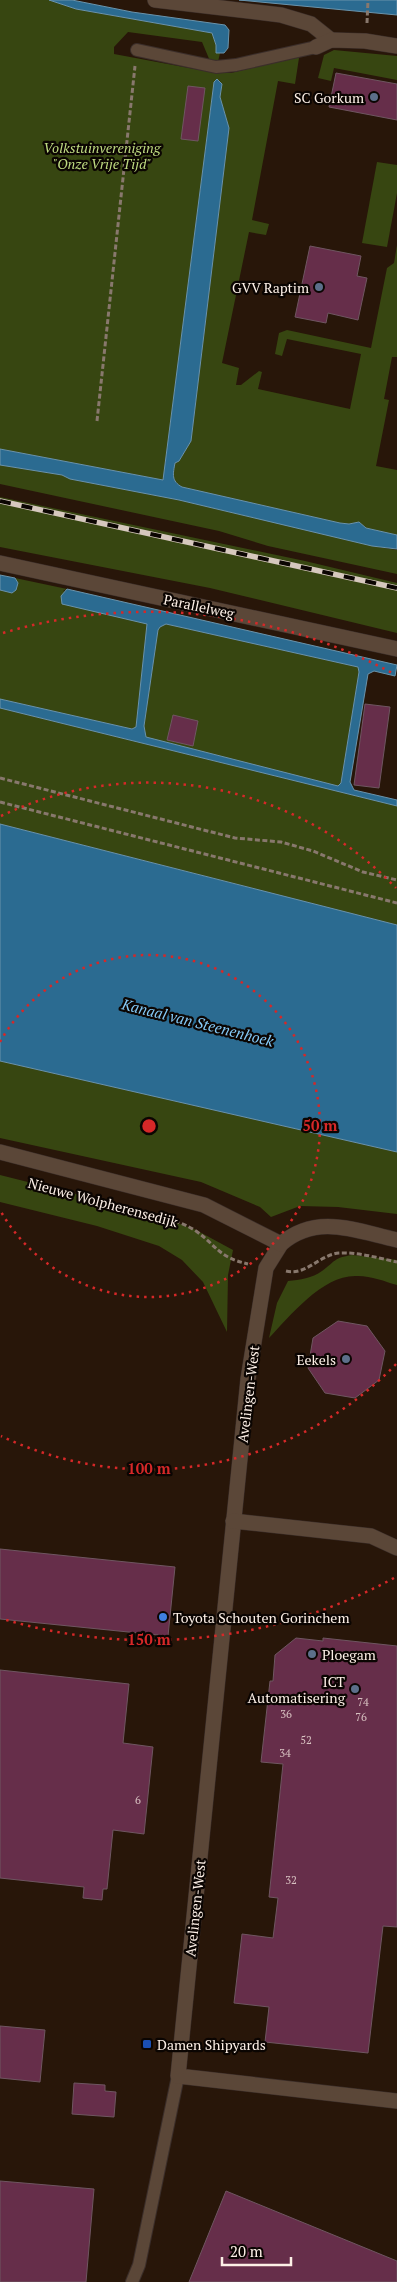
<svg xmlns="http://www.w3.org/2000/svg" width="397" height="2282" font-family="'PT Serif',serif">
<rect width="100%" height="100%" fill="#281609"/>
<g fill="#374611">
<path d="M0,0h49l27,9 136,24 4,12v8h4l-2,9 -8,-1 -8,-19 -74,-10 -14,15v7l102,19h15l64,-16 4,1 -4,26 -17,-3 -26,139 17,4 -3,11 -17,-3 -27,131 17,5 -3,17h5l18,-14 3,1 -4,17 92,20 11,-55 -74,-15 -5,17 -7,-2 4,-21 8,-3 84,18 16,-80 7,-5 3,-18v112h-5l-8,42 5,1 -13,66 21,4v65l-31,-7 -7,-6 -10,2 -9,-1 -158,-36c-11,-6 -9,-13 -7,-24l4,-2 12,-20 38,-313 -9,-31 2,-13 -3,-4 -5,2 -51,398 -163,-31z"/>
<path d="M334,50l63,6v24l-63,-12 -3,13 -13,-3 6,-23z"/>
<path d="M377,162l20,3v28l-10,54 -25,-4z"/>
<path d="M0,465l62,10 8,4 109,21 193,46 25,4v24l-129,-28 -49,-15 -219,-47z"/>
<path d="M0,497l305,64 92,22v50l-187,-45 -210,-41z"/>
<path d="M15,578l52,11 -4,2 84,33 -11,103 -4,2 -132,-30v-109l12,3 6,-9z"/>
<path d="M166,624l192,43 1,5 -18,111 -3,3 -193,-49 -1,-11 14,-96 2,-3z"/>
<path d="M0,708l397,98v119l-397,-101z"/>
<path d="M0,1061l397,91v62l-59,-7 -38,-1 -29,11 -11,-10 -59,-25 -201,-44z"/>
<path d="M0,1175l151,38 45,17 37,20 -5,25 -1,57 -24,-50 -21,-22 -23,-14 -62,-20 -97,-24z"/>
<path d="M352,1255l45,5v25c-13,-4 -28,-10 -42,-9 -33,0 -65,40 -86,62l8,-35 11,-22c12,-1 24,-3 34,-10 14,-10 11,-13 30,-16z"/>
</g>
<g fill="#2b6b91" stroke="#6a93ab" fill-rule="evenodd">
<path d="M49,0h23l60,12 93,13 4,5 -1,18 -4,5h-8v-8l-4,-12 -136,-24z"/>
<path d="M239,0h158v15z"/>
<path d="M217,79l5,5 -2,13 9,31 -38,313 -12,20 -4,2c-2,11 -4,18 7,24l158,36 9,1 10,-2 7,6 31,7v14l-25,-3 -193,-46 -109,-21 -8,-4 -62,-10v-16l163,31 51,-398z"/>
<path d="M0,575l15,3 3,5 -2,7 -4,3 -12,-3z"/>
<path d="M67,589l330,76 -2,11 -21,-5 -6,3 -18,108 4,8 43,10v6l-397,-98v-9l132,30 4,-2 11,-103 -85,-20 -1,-8zM166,624l192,43 1,5 -18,111 -3,3 -192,-49 -2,-11 14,-96 2,-3z"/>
<path d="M0,824l397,101v227l-397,-91z"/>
</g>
<g fill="#662e4a" stroke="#6f5661">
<path d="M336,73l61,11v36l-68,-13z"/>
<path d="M188,86l17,2 -7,53 -17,-2z"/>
<path d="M310,246l51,10 -4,20 10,2 -9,42 -30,-7 -2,10 -31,-6z"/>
<path d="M365,704l25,3 -11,81 -25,-3z"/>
<path d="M173,715l25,6 -5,25 -26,-6z"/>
<path d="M338,1321l29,5 18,25 -6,29 -24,18 -30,-5 -17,-25 5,-30z"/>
<path d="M0,1549l175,18 -7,69 -168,-17z"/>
<path d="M296,1638l27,3v-3l74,8v281l-14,-1 -15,127 -103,-11 4,-35 -35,-4 8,-69 31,4 5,-40 -9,-1 14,-133 -22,-2 9,-81h3l2,-26z"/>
<path d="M0,1670l129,14 -6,59 30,4 -9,87 -31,-4 -6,59h-4l-1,11 -19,-2 1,-11 -84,-9z"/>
<path d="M0,2026l45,4 -5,52 -40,-4z"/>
<path d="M74,2083l31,2v6l11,1 -2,25 -42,-3z"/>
<path d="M0,2181l94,8 -8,93h-86z"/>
<path d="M226,2191l171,70v21h-208z"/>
</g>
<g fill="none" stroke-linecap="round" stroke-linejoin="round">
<defs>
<g id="lane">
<path d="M137,50l79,17 20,-2 80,-18"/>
<path d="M132,2282l7,-17 39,-189"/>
</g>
<g id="street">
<path d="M155,0l126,15 30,9 20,16"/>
<path d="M316,47l15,-7 34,1 32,5"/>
<path d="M0,563l397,86"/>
<path d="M281,1244l-15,24 -18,111 -70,697 219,25"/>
<path d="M233,1521l138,15 26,12"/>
</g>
<path id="secondary" d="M0,1152l204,53 77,39c36,-31 75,-13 116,-4"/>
</defs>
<use href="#lane" stroke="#3b2e2a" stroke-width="14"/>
<use href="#street" stroke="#3b2e2a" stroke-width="16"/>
<use href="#secondary" stroke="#3b2e2a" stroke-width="16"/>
<g stroke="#88786d" stroke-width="3" stroke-dasharray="5 2.5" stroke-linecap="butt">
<path d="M367,23l1,-23"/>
<path d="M97,421l38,-355"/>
<path d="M0,778l235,60 46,4 32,9 50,21 34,8"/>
<path d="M0,802l397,101"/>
<path d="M161,1215c12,5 24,9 35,16 22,16 22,26 52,33"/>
<path d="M286,1271c20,5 33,-16 53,-18 19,-1 39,5 58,9"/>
</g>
<use href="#lane" stroke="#5b4738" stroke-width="12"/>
<use href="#street" stroke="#5b4738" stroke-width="15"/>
<use href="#secondary" stroke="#5b4738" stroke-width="15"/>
<defs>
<path id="rail" d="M0,501l397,87"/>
</defs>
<use href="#rail" stroke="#d6c8be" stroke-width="5.5"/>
<use href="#rail" stroke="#0b0502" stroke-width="4" stroke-dasharray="11" stroke-linecap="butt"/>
</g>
<g fill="none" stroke="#d62828" stroke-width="2.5" stroke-dasharray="2.5 5">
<path d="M0 1042A171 171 0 1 1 0 1210"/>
<path d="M396 1364A343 343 0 0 1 1 1436M1 816A343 343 0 0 1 396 888"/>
<path d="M394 1578A514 514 0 0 1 3 1619M3 633A514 514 0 0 1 394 674"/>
</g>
<g fill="#5c6f8a" stroke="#0b0502" stroke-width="2">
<circle cx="374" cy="97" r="5"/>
<circle cx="319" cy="287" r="5"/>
<circle cx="346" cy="1359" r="5"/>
<circle cx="312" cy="1654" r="5"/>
<circle cx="355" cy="1689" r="5"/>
</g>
<circle fill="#3f7fe0" stroke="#0b0502" stroke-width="2" cx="163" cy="1617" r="5"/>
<rect fill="#1a4fb4" stroke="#0b0502" stroke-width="2" x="142" y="2039" width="10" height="10" rx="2.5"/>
<g text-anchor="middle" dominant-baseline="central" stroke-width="4.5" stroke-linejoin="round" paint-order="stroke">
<g font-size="11" fill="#d7c0c0">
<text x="363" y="1702">74</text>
<text x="286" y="1714">36</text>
<text x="361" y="1717">76</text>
<text x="306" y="1740">52</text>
<text x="285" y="1753">34</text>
<text x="138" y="1800">6</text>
<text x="291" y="1880">32</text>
</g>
<g font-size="14" fill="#fdf0e7" stroke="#0b0502" text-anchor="end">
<text x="364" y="97">SC Gorkum</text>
<text x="309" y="287">GVV Raptim</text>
<text x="336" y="1359">Eekels</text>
<text x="173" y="1617" text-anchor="start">Toyota Schouten Gorinchem</text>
<text x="322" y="1654" text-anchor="start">Ploegam</text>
<text x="345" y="1681">ICT<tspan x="345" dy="16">Automatisering</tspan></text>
<text x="157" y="2044" text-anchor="start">Damen Shipyards</text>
</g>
<g font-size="14" font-style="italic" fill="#beda81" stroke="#0b0502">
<text x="102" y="147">Volkstuinvereniging<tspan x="102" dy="16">"Onze Vrije Tijd"</tspan></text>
</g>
<g font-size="14" fill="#fdf0e7" stroke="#0b0502">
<text transform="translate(199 606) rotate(12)">Parallelweg</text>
<text transform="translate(103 1202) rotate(15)">Nieuwe Wolpherensedijk</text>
<text transform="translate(248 1394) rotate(-83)">Avelingen-West</text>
<text transform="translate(195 1908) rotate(-84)">Avelingen-West</text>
</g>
<g font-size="15" font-style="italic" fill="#84c9f6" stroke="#0b0502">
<text transform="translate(198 1022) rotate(14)">Kanaal van Steenenhoek</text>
</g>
</g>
<circle cx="149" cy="1126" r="8" fill="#d62828" stroke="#0b0502" stroke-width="2.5"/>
<g font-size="15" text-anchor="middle" font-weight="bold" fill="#d62828" stroke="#0b0502" stroke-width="4.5" stroke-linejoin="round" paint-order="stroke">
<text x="320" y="1131">50 m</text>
<text x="149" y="1474">100 m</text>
<text x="149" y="1645">150 m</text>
</g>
<path d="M222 2257v8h69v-8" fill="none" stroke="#fdf0e7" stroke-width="2.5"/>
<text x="230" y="2257" font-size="15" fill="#fdf0e7" stroke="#0b0502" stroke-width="4" paint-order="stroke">20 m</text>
</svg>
